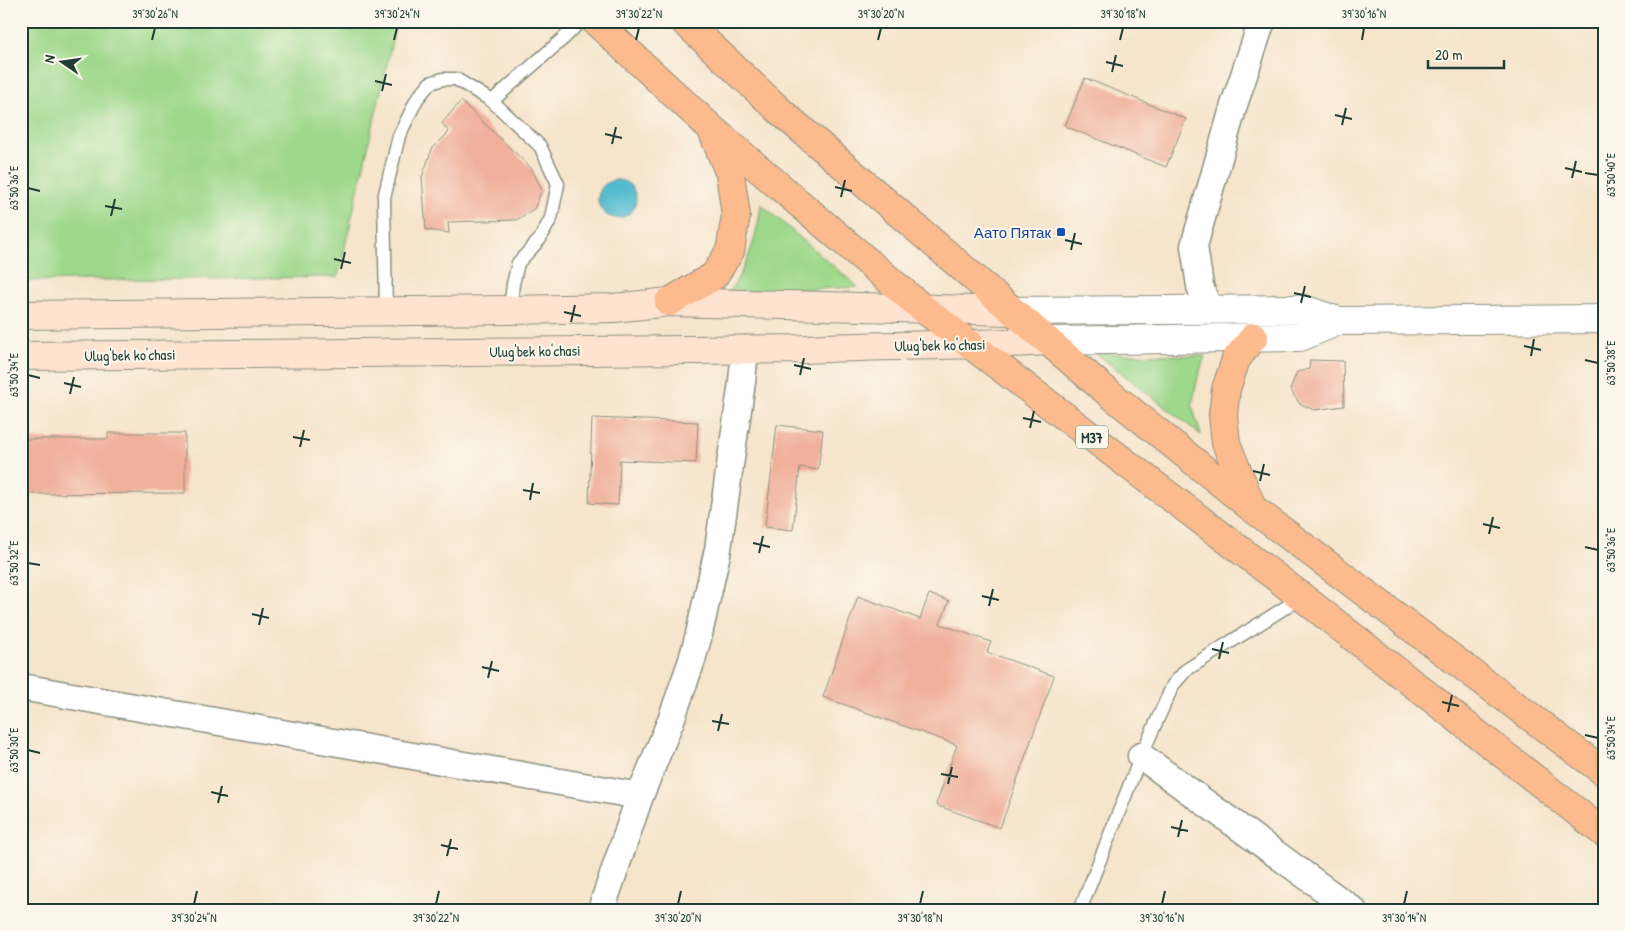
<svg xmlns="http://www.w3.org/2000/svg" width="1625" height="931" font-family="'Patrick Hand',sans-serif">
<rect width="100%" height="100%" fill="#fbf7ec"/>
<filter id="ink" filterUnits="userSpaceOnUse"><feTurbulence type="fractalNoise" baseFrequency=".02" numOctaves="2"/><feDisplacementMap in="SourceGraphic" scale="10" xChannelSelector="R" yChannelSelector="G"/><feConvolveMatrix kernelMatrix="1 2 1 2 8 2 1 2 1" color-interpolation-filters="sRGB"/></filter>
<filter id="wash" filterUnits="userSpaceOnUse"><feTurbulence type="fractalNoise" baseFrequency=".0096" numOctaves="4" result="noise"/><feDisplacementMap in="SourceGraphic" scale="20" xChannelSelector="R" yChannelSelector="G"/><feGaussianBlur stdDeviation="1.12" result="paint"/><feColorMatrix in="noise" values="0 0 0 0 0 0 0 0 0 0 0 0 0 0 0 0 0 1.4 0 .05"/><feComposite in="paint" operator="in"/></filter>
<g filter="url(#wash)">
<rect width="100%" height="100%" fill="#f6e4cb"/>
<g fill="#9ed88b" stroke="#5e8a60">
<path d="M21,21h376l-59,256 -317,4z"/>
<path d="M761,204l97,83 -129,6c19,-30 28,-54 32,-89z"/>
<path d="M1096,353l109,3 -7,21 -6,28 9,30z"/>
</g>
<circle fill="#51bace" stroke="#387c81" cx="617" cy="199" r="19"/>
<g id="blocks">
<g fill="#f0b09b">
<path d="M1085,78l101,41 -20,48 -101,-41z"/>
<path d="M461,101l71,68 10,21 -8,19 -18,11 -68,2 1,11 -23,-3 -4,-53 10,-28 17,-17 -7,-9z"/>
<path d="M1310,360l33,1 1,45 -30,4 -15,-7 -9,-14 7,-17 12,-3z"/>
<path d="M592,418l106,4 -2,41 -76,-3 -2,45 -29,-2z"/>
<path d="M777,425l46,5 -5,40 -18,-3 -7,63 -28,-3z"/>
<path d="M108,433h77v60l-164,1v-55h87z"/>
<path d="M929,594l20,7 -9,23 51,18 -4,10 67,24 -54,152 -64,-23 21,-60 -134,-48 35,-101 62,23z"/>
</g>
</g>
</g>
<g filter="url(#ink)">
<use href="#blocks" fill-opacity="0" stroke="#8a9080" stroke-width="1"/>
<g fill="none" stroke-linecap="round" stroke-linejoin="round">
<defs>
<g id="service">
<path d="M492,101l73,-64 16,-16"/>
<path d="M386,311l-2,-113 15,-62 18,-37 13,-16 13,-4h13l36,22 48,45 18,38 -7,34 -11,21 -22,24 -5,21 -3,26"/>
<path d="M1080,910l61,-154 32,-71 13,-15 116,-73"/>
</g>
<g id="minor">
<path d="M1209,310l-9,-24 -6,-40 40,-141 28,-84"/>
<path d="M21,687l619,109"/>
<path d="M1141,756l212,154"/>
<path d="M601,910l39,-114 31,-76 21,-60 7,-26 19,-85 24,-167 3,-33"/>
</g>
<g id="tertiary">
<path d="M1012,311l291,-2 35,12 266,-2"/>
<path d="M1048,341l252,-4 38,-16"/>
</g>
<g id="secondary">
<path d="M21,315l489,-5 104,-2 55,-6 343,9"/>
<path d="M21,356l785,-7c81,-4 161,-3 242,-8"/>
</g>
<g id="trunk">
<path d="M595,21l117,108 209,178 381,290 302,236"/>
<path d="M684,21l97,91 318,273 153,123 352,264"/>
<path d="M669,302l45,-26 16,-25 6,-36 -6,-41 -17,-41"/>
<path d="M1251,505l-25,-62 -3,-28 3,-26 10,-30 18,-22"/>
</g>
</defs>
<use href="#service" stroke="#8a9080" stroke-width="15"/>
<use href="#minor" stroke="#8a9080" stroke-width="29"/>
<use href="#tertiary" stroke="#8a9080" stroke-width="30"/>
<use href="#secondary" stroke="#8a9080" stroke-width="30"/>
<use href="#trunk" stroke="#8a9080" stroke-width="30"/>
<use href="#service" stroke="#fff" stroke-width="12"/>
<use href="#minor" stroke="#fff" stroke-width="26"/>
<use href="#tertiary" stroke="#fff" stroke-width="28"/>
<use href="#secondary" stroke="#fee3d1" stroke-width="28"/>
<use href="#trunk" stroke="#fcba8d" stroke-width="28"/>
</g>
</g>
<path fill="none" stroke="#1f3d34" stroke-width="2" d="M152,40l3,-12M394,40l3,-12M636,40l3,-12M878,40l3,-12M1120,40l3,-12M1362,40l2,-12M1106,62l17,4M1112,72l4,-17M375,81l17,4M382,91l4,-17M1335,115l17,4M1342,125l4,-17M605,134l17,4M612,144l4,-17M1565,168l17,4M1585,173l13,2M1572,178l4,-17M835,187l17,4M28,188l12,3M841,197l4,-17M105,206l17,3M111,216l4,-17M1065,240l17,4M1071,250l4,-17M334,259l17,4M341,269l4,-17M1294,293l17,4M1301,303l4,-17M564,312l17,4M571,322l4,-17M1524,346l17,4M1531,356l3,-17M1585,360l13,3M794,365l17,4M28,375l12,3M800,375l4,-17M64,383l17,4M70,394l4,-17M1023,418l18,4M1030,428l4,-17M293,437l17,3M300,447l4,-17M1253,471l17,4M1260,481l4,-17M523,490l17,3M530,500l3,-17M1483,524l17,4M1489,534l4,-17M753,543l17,4M1585,547l13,3M759,553l4,-17M28,563l12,2M982,596l17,4M989,606l4,-17M252,614l17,4M259,625l4,-17M1212,649l17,4M1219,659l4,-17M482,667l17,4M488,678l4,-17M1442,702l17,4M1448,712l4,-17M712,721l17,3M718,731l4,-17M1585,735l13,3M28,750l12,3M941,774l17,3M948,784l4,-17M211,792l17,4M218,803l4,-17M1171,827l17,4M1178,837l4,-17M441,845l17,4M447,856l4,-17M194,904l3,-13M436,904l3,-13M678,904l3,-13M920,904l3,-13M1162,904l3,-13M1404,904l3,-13"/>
<rect fill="#1a4fb4" stroke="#fbf7ec" stroke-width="2" x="1056" y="227" width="10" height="10" rx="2.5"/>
<g text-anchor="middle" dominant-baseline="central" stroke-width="4" stroke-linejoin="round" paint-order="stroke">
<rect fill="#fbf7ec" stroke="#61756b" stroke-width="1" x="1076" y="425.5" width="32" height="23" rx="4"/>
<g font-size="14" font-weight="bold" fill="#1f3d34">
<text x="1092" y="437">M37</text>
</g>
<g font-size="15" fill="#164399" stroke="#fbf7ec" text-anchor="end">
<text x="1051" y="232">Аато Пятак</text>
</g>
<g font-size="15" fill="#1f3d34" stroke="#fbf7ec">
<text transform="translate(940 345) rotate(-1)">Ulug'bek ko'chasi</text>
<text transform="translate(535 351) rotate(-1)">Ulug'bek ko'chasi</text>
<text transform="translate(130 355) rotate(-1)">Ulug'bek ko'chasi</text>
</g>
</g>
<rect width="1625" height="931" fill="none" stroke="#fbf7ec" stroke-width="55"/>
<g transform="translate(62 62) rotate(283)" stroke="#fbf7ec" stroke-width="4" paint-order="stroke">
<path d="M0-4L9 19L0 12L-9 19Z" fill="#1f3d34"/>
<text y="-8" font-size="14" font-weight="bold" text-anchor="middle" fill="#1f3d34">N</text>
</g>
<path d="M1428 60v8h76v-8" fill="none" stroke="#1f3d34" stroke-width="2.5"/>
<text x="1435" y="60" font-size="15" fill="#1f3d34" stroke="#fbf7ec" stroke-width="4" paint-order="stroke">20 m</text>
<rect x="28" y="28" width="1570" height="876" fill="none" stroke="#1f3d34" stroke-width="2"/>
<g font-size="12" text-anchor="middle" fill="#1f3d34">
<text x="155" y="18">39°30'26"N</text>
<text x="397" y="18">39°30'24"N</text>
<text x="639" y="18">39°30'22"N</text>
<text x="881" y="18">39°30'20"N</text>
<text x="1123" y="18">39°30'18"N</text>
<text x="1364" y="18">39°30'16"N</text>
<text transform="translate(1611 175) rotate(-90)" y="4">63°50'40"E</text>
<text transform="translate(14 188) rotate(-90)" y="4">63°50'36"E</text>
<text transform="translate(1611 363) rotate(-90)" y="4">63°50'38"E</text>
<text transform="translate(14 375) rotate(-90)" y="4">63°50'34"E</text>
<text transform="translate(1611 550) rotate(-90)" y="4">63°50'36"E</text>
<text transform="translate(14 563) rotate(-90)" y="4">63°50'32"E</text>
<text transform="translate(1611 738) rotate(-90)" y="4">63°50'34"E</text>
<text transform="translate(14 750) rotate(-90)" y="4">63°50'30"E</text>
<text x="194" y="922">39°30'24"N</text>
<text x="436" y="922">39°30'22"N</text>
<text x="678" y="922">39°30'20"N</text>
<text x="920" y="922">39°30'18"N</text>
<text x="1162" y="922">39°30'16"N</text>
<text x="1404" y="922">39°30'14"N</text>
</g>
</svg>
